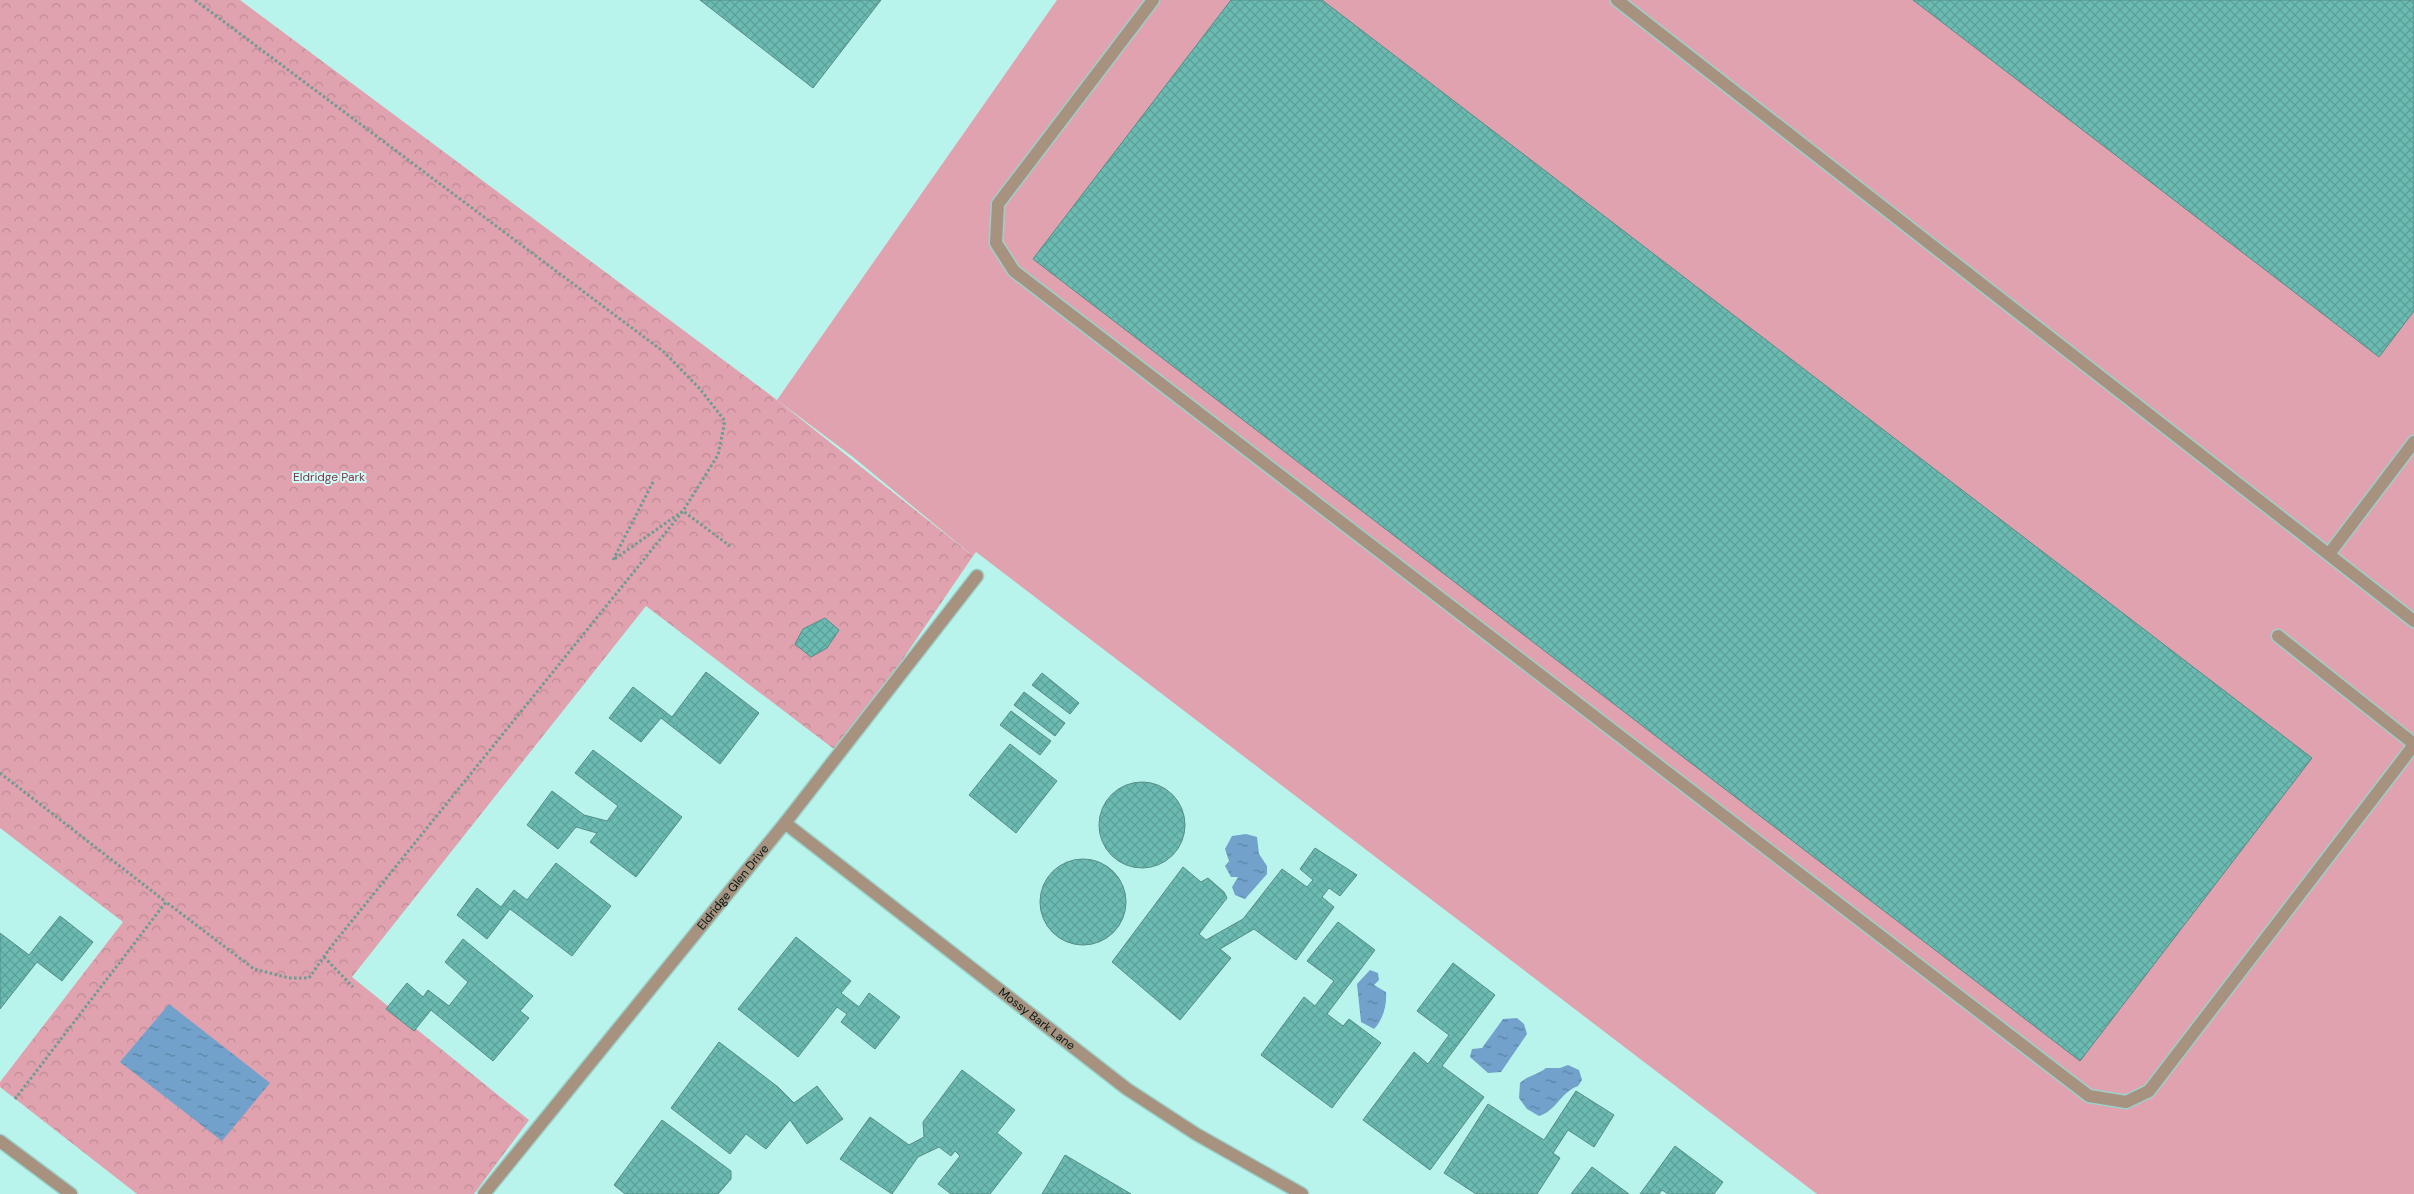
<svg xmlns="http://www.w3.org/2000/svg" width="2414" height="1194" font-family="'DM Sans',sans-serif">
<defs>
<pattern id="forest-crowns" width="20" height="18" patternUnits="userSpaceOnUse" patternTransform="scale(1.25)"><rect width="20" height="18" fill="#e0a2ae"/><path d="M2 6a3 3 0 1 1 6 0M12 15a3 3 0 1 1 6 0" fill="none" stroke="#bf8b95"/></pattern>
<pattern id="water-ripples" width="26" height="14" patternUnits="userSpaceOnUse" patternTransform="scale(1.25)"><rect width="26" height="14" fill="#72a1cb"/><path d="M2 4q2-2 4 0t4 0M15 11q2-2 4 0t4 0" fill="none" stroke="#5b82a4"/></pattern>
<pattern id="building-cross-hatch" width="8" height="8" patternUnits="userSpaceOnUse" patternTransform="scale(1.25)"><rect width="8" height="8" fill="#6bbbb2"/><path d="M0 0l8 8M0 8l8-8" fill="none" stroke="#5ba098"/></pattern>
</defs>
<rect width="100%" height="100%" fill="#b8f4ec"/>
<path fill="#e0a2ae" d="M1057,0h1357v1194h-597l-841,-642 -3,4 -120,-99 -76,-57z"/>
<path fill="url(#forest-crowns)" d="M0,0h240l537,400 196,156 -134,197 -193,-147 -294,371 177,143 -55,74h-337l-137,-107v-5l123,-160 -123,-94z"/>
<g fill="url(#water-ripples)">
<path d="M1246,834l11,3 2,17 8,12v8l-22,25 -10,-4 -3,-8 6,-10h-7l-6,-11 4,-5 -4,-12 7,-13z"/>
<path d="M1370,970l8,3 1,7 -5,5 12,7c1,13 -3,28 -12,37l-13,-7 -4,-38z"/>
<path d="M169,1004l101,79 -48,58 -102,-79z"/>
<path d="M1517,1018l7,6 3,10 -26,38 -13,1 -18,-16 2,-8 10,-1 21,-29z"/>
<path d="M1568,1065l11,5 3,10 -4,6c-17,6 -22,25 -39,30l-12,-7 -8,-11 1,-15c8,-8 18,-8 26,-15h14z"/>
</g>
<g fill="url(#building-cross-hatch)" stroke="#548d86">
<path d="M700,0h181l-68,88z"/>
<path d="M1231,0h91l990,758 -232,303 -1047,-802z"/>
<path d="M1913,0h501v311l-35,46z"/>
<path d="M825,618l14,12 -12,18 -16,9 -16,-13 8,-15z"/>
<path d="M706,672l53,41 -39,51 -59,-46 -20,24 -32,-24 24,-31 39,30z"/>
<path d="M1042,673l37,30 -9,11 -38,-29z"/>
<path d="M1024,692l41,31 -10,13 -41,-31z"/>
<path d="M1011,711l40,30 -11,14 -40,-30z"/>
<path d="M1010,744l47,37 -41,52 -47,-38z"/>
<path d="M593,750l89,67 -46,60 -46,-35 7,-9 -21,-6 -18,22 -31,-24 25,-34 32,24 23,6 11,-15 -43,-33z"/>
<circle cx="1142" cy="825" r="43"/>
<path d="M1315,848l42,27 -17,21 -11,-8 -7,9 12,10 -38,53 -42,-31 -34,20 11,9 -51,62 -68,-58 71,-95 18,15 7,-4 16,14 3,6 -28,36 7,6 37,-21 39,-50 25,18 6,-7 -13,-11z"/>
<circle cx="1083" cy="902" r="43"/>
<path d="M556,863l55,43 -39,50 -62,-47 -23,30 -30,-24 20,-27 24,19 13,-17 13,10z"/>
<path d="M60,916l33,26 -31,39 -25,-19 -37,47v-76l29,22z"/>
<path d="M1338,922l37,28 -48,64 16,12 6,-7 32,24 -49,65 -71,-53 43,-58 11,9 19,-25 -27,-20z"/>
<path d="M796,937l55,44 -10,12 18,14 10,-14 31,24 -25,32 -34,-27 6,-8 -10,-7 -39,50 -60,-48z"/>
<path d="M463,939l70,57 -13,15 9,7 -36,43 -62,-51 -17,21 -28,-22 21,-26 16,14 5,-7 21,16 19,-24 -23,-20z"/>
<path d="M1453,963l42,32 -53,71 42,31 -54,73 -67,-50 51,-68 14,12 21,-29 -32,-24z"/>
<path d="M719,1042l59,45 16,16 23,-17 26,33 -36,25 -17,-24 -24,29 -20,-15 -16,20 -59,-46z"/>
<path d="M962,1070l53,40 -18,23 25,20 -32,41h-39l-13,-10 22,-28 -5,-5 -4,5 -12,-9 -21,10 -26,37 -52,-35 30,-42 39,28 15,-8 -1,-15z"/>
<path d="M1576,1091l38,24 -20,32 -26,-17 -15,23 7,5 -23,36h-61l-32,-21 44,-69 56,36z"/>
<path d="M662,1120l69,51v8l-13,15h-93l-11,-9z"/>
<path d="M1675,1146l48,36 -9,12h-46l-6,-4 -3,4h-19z"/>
<path d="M1065,1155l66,39h-89z"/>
<path d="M1592,1167l37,27h-58z"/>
</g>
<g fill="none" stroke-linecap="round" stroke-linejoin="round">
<defs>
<g id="lane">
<path d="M1153,0l-155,204 -2,39 18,28 1075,825 37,6 23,-11 265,-346"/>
<path d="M1617,0l797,621"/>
<path d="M2329,554l85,-112"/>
<path d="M2278,636l136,108"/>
</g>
<g id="street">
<path id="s1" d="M785,823l342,266 69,45 106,60"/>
<path d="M0,1141l71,53"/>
<path id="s2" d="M484,1194l301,-371 192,-247"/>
</g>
</defs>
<use href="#lane" stroke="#9bd1ca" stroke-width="15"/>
<use href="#street" stroke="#9bd1ca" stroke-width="15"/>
<g stroke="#6e9b95" stroke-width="3" stroke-dasharray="2.5 2.5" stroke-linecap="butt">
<path d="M195,0l469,352 36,37 25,32 -7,34 -35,56 -70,49 40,-78"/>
<path d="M0,773l166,129"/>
<path d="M324,957l29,30"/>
<path d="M15,1099l151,-197 88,67 35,9h20l21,-30 353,-437 47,35"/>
</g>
<use href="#lane" stroke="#a6927f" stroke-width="12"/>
<use href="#street" stroke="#a6927f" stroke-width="12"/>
</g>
<g text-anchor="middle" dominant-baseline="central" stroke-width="4" stroke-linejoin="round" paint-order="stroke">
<g font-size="12" fill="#813247" stroke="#cffef8">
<text x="329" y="477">Eldridge Park</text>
</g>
<g font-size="12" fill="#021816" stroke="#cffef8">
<text stroke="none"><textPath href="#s2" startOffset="395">Eldridge Glen Drive</textPath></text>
<text stroke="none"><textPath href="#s1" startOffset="319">Mossy Bark Lane</textPath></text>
</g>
</g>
</svg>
